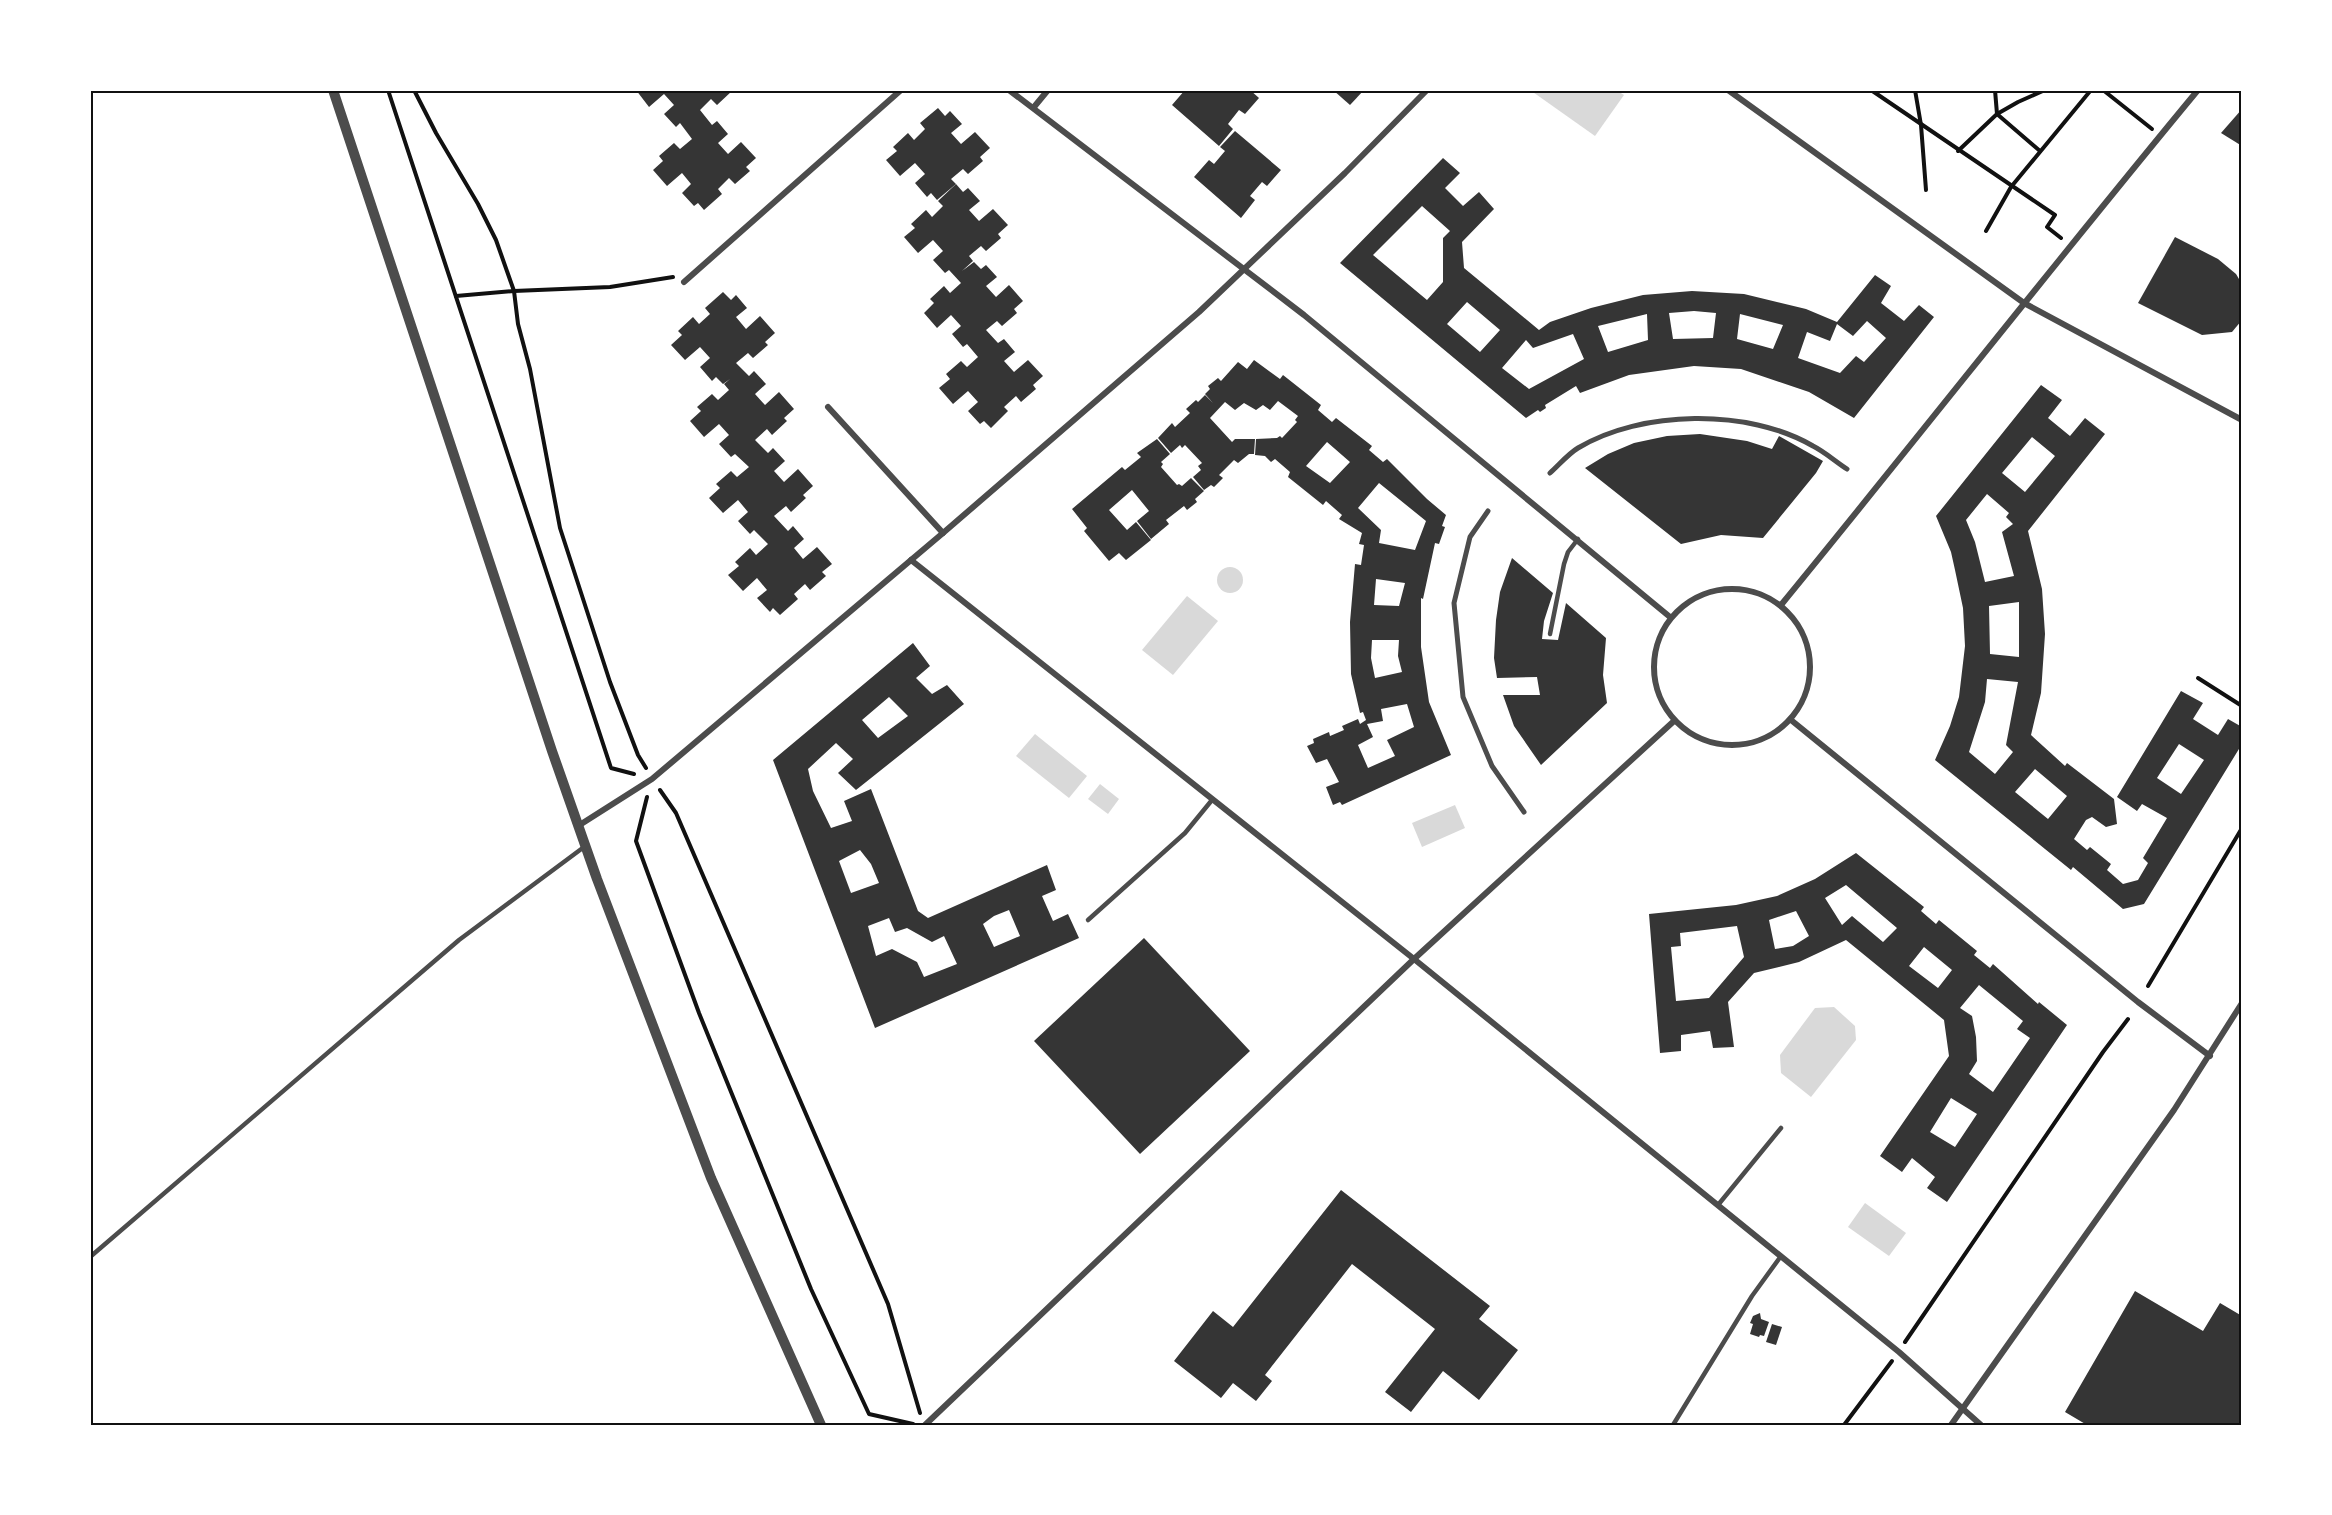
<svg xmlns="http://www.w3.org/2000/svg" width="2332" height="1515" font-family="Barlow,sans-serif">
<rect width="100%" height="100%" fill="#fff"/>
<g fill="#d9d9d9">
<path d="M1530,90h86l8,5 -29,41z"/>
<circle cx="1230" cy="580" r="13"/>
<path d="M1187,596l31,25 -45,54 -31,-25z"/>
<path d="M1035,734l52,42 -18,22 -53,-42z"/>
<path d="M1100,784l19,15 -11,15 -20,-15z"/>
<path d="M1455,805l10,23 -43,19 -10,-24z"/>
<path d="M1834,1007l21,19 1,14 -45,57 -30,-24 -1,-18 35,-47z"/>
<path d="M1865,1203l41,30 -17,23 -41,-29z"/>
</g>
<g fill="#353535" fill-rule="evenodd">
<path d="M636,90h94l2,1 -15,14 -6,-6 -11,11 12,15 5,-4 11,13 -10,9 10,11 13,-12 15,16 -10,9 4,4 -15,13 -6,-6 -11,11 4,5 -18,16 -6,-7 -4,3 -12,-13 9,-9 -9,-11 -15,13 -14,-16 10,-9 -4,-5 15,-13 6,6 12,-10 -12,-16 -4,4 -12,-13 10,-9 -10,-11 -15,13z"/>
<path d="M1185,90l7,2 2,-2h56l9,8 -14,16 -6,-4 -11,14 5,5 -14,17 -47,-41z"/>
<path d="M1333,90h31l-14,15z"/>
<path d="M938,108l7,8 5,-5 12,13 -11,9 10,11 14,-12 15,16 -10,9 3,4 -15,13 -5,-5 -12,10 5,5 -19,16 -6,-7 -4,4 -12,-14 10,-9 -10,-11 -15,13 -14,-16 11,-9 -4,-4 15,-14 6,7 11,-11 -5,-6z"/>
<path d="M2242,109v37l-21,-13z"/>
<path d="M1235,131l46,39 -14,16 -5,-4 -12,14 5,4 -14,18 -47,-41 15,-17 5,4 11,-13 -5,-4z"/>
<path d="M1443,158l17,15 -15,15 18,18 16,-14 15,17 -32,33 2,26 75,62 11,-8 41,-14 52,-13 49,-4 52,3 62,15 31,13 38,-47 16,11 -10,17 23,18 15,-16 15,12 -80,101 -45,-26 -68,-23 -47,-3 -65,9 -49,18 -4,-7 -31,19 1,3 -6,4 -2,-2 -12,8 -186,-155zM1422,206l28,25 -7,7v44l-16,18 -54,-45zM1467,302l33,28 -20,22 -33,-28zM1694,311l22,2 -3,25 -40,1 -4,-26zM1647,314l1,26 -40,12 -10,-26zM1740,314l43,11 -10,24 -36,-10zM1867,321l19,17 -22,24 -8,-6 -16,17 -42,-15 9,-26 23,9 7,-17 16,12zM1573,334l11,25 -55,30 -27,-21 24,-28 7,8z"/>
<path d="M956,184l7,8 5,-4 12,13 -11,9 10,11 14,-12 15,16 -10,9 3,4 -15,13 -5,-5 -12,10 4,5 -11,10 12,-9 7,7 5,-4 11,12 -11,9 10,11 13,-12 14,16 -9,8 3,4 -15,13 -5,-5 -11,9 12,13 6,-4 11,13 -11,9 10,11 14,-12 15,16 -10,9 3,4 -15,13 -5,-6 -12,11 4,4 -17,17 -7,-7 -4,3 -12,-13 10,-9 -10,-11 -15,13 -14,-16 11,-9 -4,-5 15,-13 6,6 11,-10 -11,-13 -4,3 -11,-13 9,-8 -10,-11 -14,13 -13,-15 10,-10 -4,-4 14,-13 6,7 11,-10 -12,-13 -4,3 -12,-13 10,-9 -10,-11 -15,13 -14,-16 11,-9 -4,-4 15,-14 6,7 11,-11 -5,-5z"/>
<path d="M2175,237l43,22 18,15 6,10v36l-10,12 -30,3 -64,-32z"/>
<path d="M723,292l8,8 5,-5 11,13 -11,9 10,12 14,-13 15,17 -10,9 3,3 -15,13 -5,-5 -12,10 13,13 5,-5 12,13 -11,10 10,11 14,-13 15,17 -10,9 3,3 -15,14 -5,-6 -12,11 13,13 5,-5 12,13 -11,10 10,11 14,-13 15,17 -10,9 3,3 -15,14 -5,-6 -12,10 14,15 5,-5 11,13 -10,9 9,11 14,-12 15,17 -10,8 4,4 -16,14 -5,-6 -11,10 4,5 -18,16 -7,-7 -3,4 -13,-14 10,-8 -10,-12 -14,13 -15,-16 11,-9 -4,-4 15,-14 6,7 12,-11 -14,-14 -4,4 -12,-13 10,-9 -10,-12 -15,13 -14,-15 11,-10 -4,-4 15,-13 6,6 12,-10 -14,-13 -4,3 -12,-13 10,-9 -10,-11 -15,13 -14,-16 11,-10 -4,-4 15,-13 6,6 11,-10 -5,-6 6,-5 -7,5 -7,-7 -4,4 -12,-14 10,-9 -10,-11 -15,13 -14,-15 11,-10 -4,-4 15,-14 6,7 11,-10 -5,-6z"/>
<path d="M1254,360l26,19 3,-4 38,30 -3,5 14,12 4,-4 36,28 -3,4 14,12 4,-3 40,40 19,16 -4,11 3,1 -6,17 -4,-1 -12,56 -2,-1v49l8,55 22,53 -109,50 -2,-3 -7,3 -7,-18 13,-5 -12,-23 -11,4 -9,-17 7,-3 -1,-4 16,-7 1,4 14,-6 -2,-4 16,-7 2,5 6,-4 -3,-8 -3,1 -9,-39 -1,-52 5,-58 6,1 3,-20 -5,-1 3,-11 -23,-14 3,-4 -16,-14 -3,4 -35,-28 2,-5 -15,-13 -4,3 -6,-6 -10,-1 1,-16 21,-1 3,-2 2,2 15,-16 -2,-2 3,-4 -20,-15 -8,9 -7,-5 -7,5 -12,-7 -9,7 -10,-8 -15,16 22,24 3,-3h20l-1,15h-5l-11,9 -4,-3 -15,15 4,3 -9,9 -3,-2 -7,5 -11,-13 8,-7 -3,-4 4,-3 -17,-18 -3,3 -2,-3 -9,8 -13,-15 14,-15 3,4 15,-14 -4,-4 10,-9 2,2 7,-7 8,8 -8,-9 5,-5 -2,-3 10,-8 3,3 17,-19 9,7zM1327,442l23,20 -20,21 -24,-17zM1379,483l47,38 -11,29 -36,-7 2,-13 -23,-22zM1376,579l29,4 -6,23 -25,-1zM1372,640h27l-1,16 4,16 -27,6 -4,-20zM1407,704l7,23 -27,13 8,16 -27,12 -10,-23 15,-8 -6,-13 16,-3 -2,-12z"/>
<path d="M2041,385l21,15 -14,18 22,18 15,-18 20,16 -77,97 14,58 3,45 -4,59 -10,42 34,31 2,-3 47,36 3,25 -11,3 -14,-10 -6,3 -12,19 13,11 3,-3 21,17 -4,6 16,14 15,-4 10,-17 -5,-5 24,-40 -25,-14 -5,7 -20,-14 64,-106 22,12 -10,16 25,16 10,-16 14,8v17l-98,160 -21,5 -50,-42 -2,3 -136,-110 15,-34 9,-29 6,-51 -2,-38 -8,-38 -4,-18 -15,-36zM2032,437l23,19 -30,36 -23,-19zM1987,494l22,19 -3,4 7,7 -11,8 12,44 -29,6 -10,-40 -9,-22zM2019,602v55l-29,-3 -1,-48zM1987,679l31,3 -12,63 7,7 -18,22 -26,-22 16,-50zM2179,744l25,16 -23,34 -24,-16zM2035,769l32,27 -19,23 -33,-27z"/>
<path d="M1700,434l47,7 25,8 7,-13 44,25 -7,12 -53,65 -42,-3 -40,9 -96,-76 23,-14 26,-11 33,-7z"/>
<path d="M1157,439l13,15 -9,8 2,2 -2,3 16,18 2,-1 3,2 9,-8 13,13 -9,8 2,3 -10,8 -3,-4 -18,14 3,4 -18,15 -14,-18 12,-10 -17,-21 -23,20 18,20 9,-8 15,18 -25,20 -7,-7 -10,8 -25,-30 3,-3 -15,-19 50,-42 3,3 16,-13 -4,-4z"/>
<path d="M1512,558l41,35 -9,28 -2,18 16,1 8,-37 40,35 -3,37 4,28 -66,62 -27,-39 -11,-31h37l-3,-18 -40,1 -3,-20 2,-38 4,-28z"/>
<path d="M913,643l17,23 -14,12 16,16 15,-9 17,19 -108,86 -18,-17 15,-14 -17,-16 -28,26 5,22 18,37 21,-7 -8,-20 27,-12 47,122 10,7 119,-53 9,25 -14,6 11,25 15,-7 11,24 -204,90 -102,-268zM889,697l19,19 -30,22 -16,-18zM860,850l11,14 8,19 -28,10 -12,-32zM1009,910l11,26 -26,11 -11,-23 11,-8zM889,918l6,14 12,-4 25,14 12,-6 13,28 -33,13 -7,-15 -25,-13 -16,7 -8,-30z"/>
<path d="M1856,853l68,54 -3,4 15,13 3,-4 38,31 -3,4 16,13 3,-4 45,40 1,-2 28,23 -120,177 -20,-14 8,-11 -23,-19 -10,14 -22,-16 69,-100 -5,-36 -98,-80 -47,22 -45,11 -26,29 6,45 -21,1 -3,-17 -29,4v16l-21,2 -11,-139 87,-9 41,-9 38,-17zM1846,885l51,43 -14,14 -31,-26 -10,9 -17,-27zM1796,911l13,25 -16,10 -18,3 -6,-29zM1737,926l7,31 -35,41 -33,3 -5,-54 10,-1 -1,-13zM1924,947l28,23 -14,18 -29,-22zM1979,985l44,36 -6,8 13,9 -37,54 -24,-18 8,-13 -1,-24 -4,-21 -12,-8zM1951,1098l26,16 -22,33 -25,-15z"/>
<path d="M1144,938l106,113 -110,103 -106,-113z"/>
<path d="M1341,1190l149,116 -11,13 39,31 -39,50 -36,-29 -32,41 -26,-20 50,-63 -83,-65 -87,111 7,6 -16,20 -23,-18 -12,15 -47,-37 39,-50 20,16z"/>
<path d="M2135,1291l68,40 17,-28 22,13v109h-155l-22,-13z"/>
<path d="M1760,1313l1,6 8,3 -5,14 -4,-1 -1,2 -9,-3 3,-10 -3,-1 3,-7z"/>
<path d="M1772,1324l10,3 -6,18 -10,-3z"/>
</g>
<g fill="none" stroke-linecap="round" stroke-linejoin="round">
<g stroke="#111" stroke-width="4">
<path d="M388,90l223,678 23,6"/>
<path d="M414,90l22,43 42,71 18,36 18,51 4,33 12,45 30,159 50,154 28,73 8,13"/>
<path d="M1871,90l184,125 -8,12 14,11"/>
<path d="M1915,90l6,35 5,65"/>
<path d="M2103,90l49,39"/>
<path d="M1958,151l39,-37 -2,-24"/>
<path d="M2040,151l-43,-37 21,-12 27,-12"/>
<path d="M1986,231l25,-44 80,-97"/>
<path d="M456,296l58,-5 96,-4 63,-10"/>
<path d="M2198,678l44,28"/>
<path d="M660,790l16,23 212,491 32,109"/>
<path d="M647,797l-11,44 63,172 112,276 58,125 44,10"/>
<path d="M2148,986l94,-158"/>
<path d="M1905,1342l198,-290 25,-33"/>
<path d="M1844,1425l48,-64"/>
</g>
<g stroke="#4c4c4c" stroke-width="4.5">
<path d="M1550,634l14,-70 4,-12 10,-13"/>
<path d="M1088,920l97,-87 27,-33"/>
<path d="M1718,1205l63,-77"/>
<path d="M90,1257l369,-317 125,-93"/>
<path d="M1673,1425l79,-129 29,-40"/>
</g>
<g stroke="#4c4c4c" stroke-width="5">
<path d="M1550,473c9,-8 18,-19 28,-25 63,-38 170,-40 235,-2 12,6 23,16 34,23"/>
<path d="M1488,511l-18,26 -16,66 9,94 29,69 32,46"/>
</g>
<g stroke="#4c4c4c" stroke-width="6">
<path d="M1009,90l295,225 366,302"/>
<path d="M1728,90l296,213 218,117"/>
<path d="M1034,107l14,-17"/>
<path d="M684,282l217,-192"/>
<path d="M828,407l115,126"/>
<path d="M911,560l503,399 485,393 82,73"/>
<circle cx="1732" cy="667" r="78"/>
<path d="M1781,605c140,-171 276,-345 417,-515"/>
<path d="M1791,720l347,282 72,54"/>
<path d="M578,826l74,-47 291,-246 256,-221 146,-139 82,-83"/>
<path d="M925,1425l489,-466 260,-238"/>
<path d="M1951,1425l223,-315 68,-107"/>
</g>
<path stroke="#4c4c4c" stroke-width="10" d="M333,90l219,661 45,128 114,299 110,247"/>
</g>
<rect width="2332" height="1515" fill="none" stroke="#ffffff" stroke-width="183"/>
<rect x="92" y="92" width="2148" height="1332" fill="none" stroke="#111" stroke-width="2"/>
</svg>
